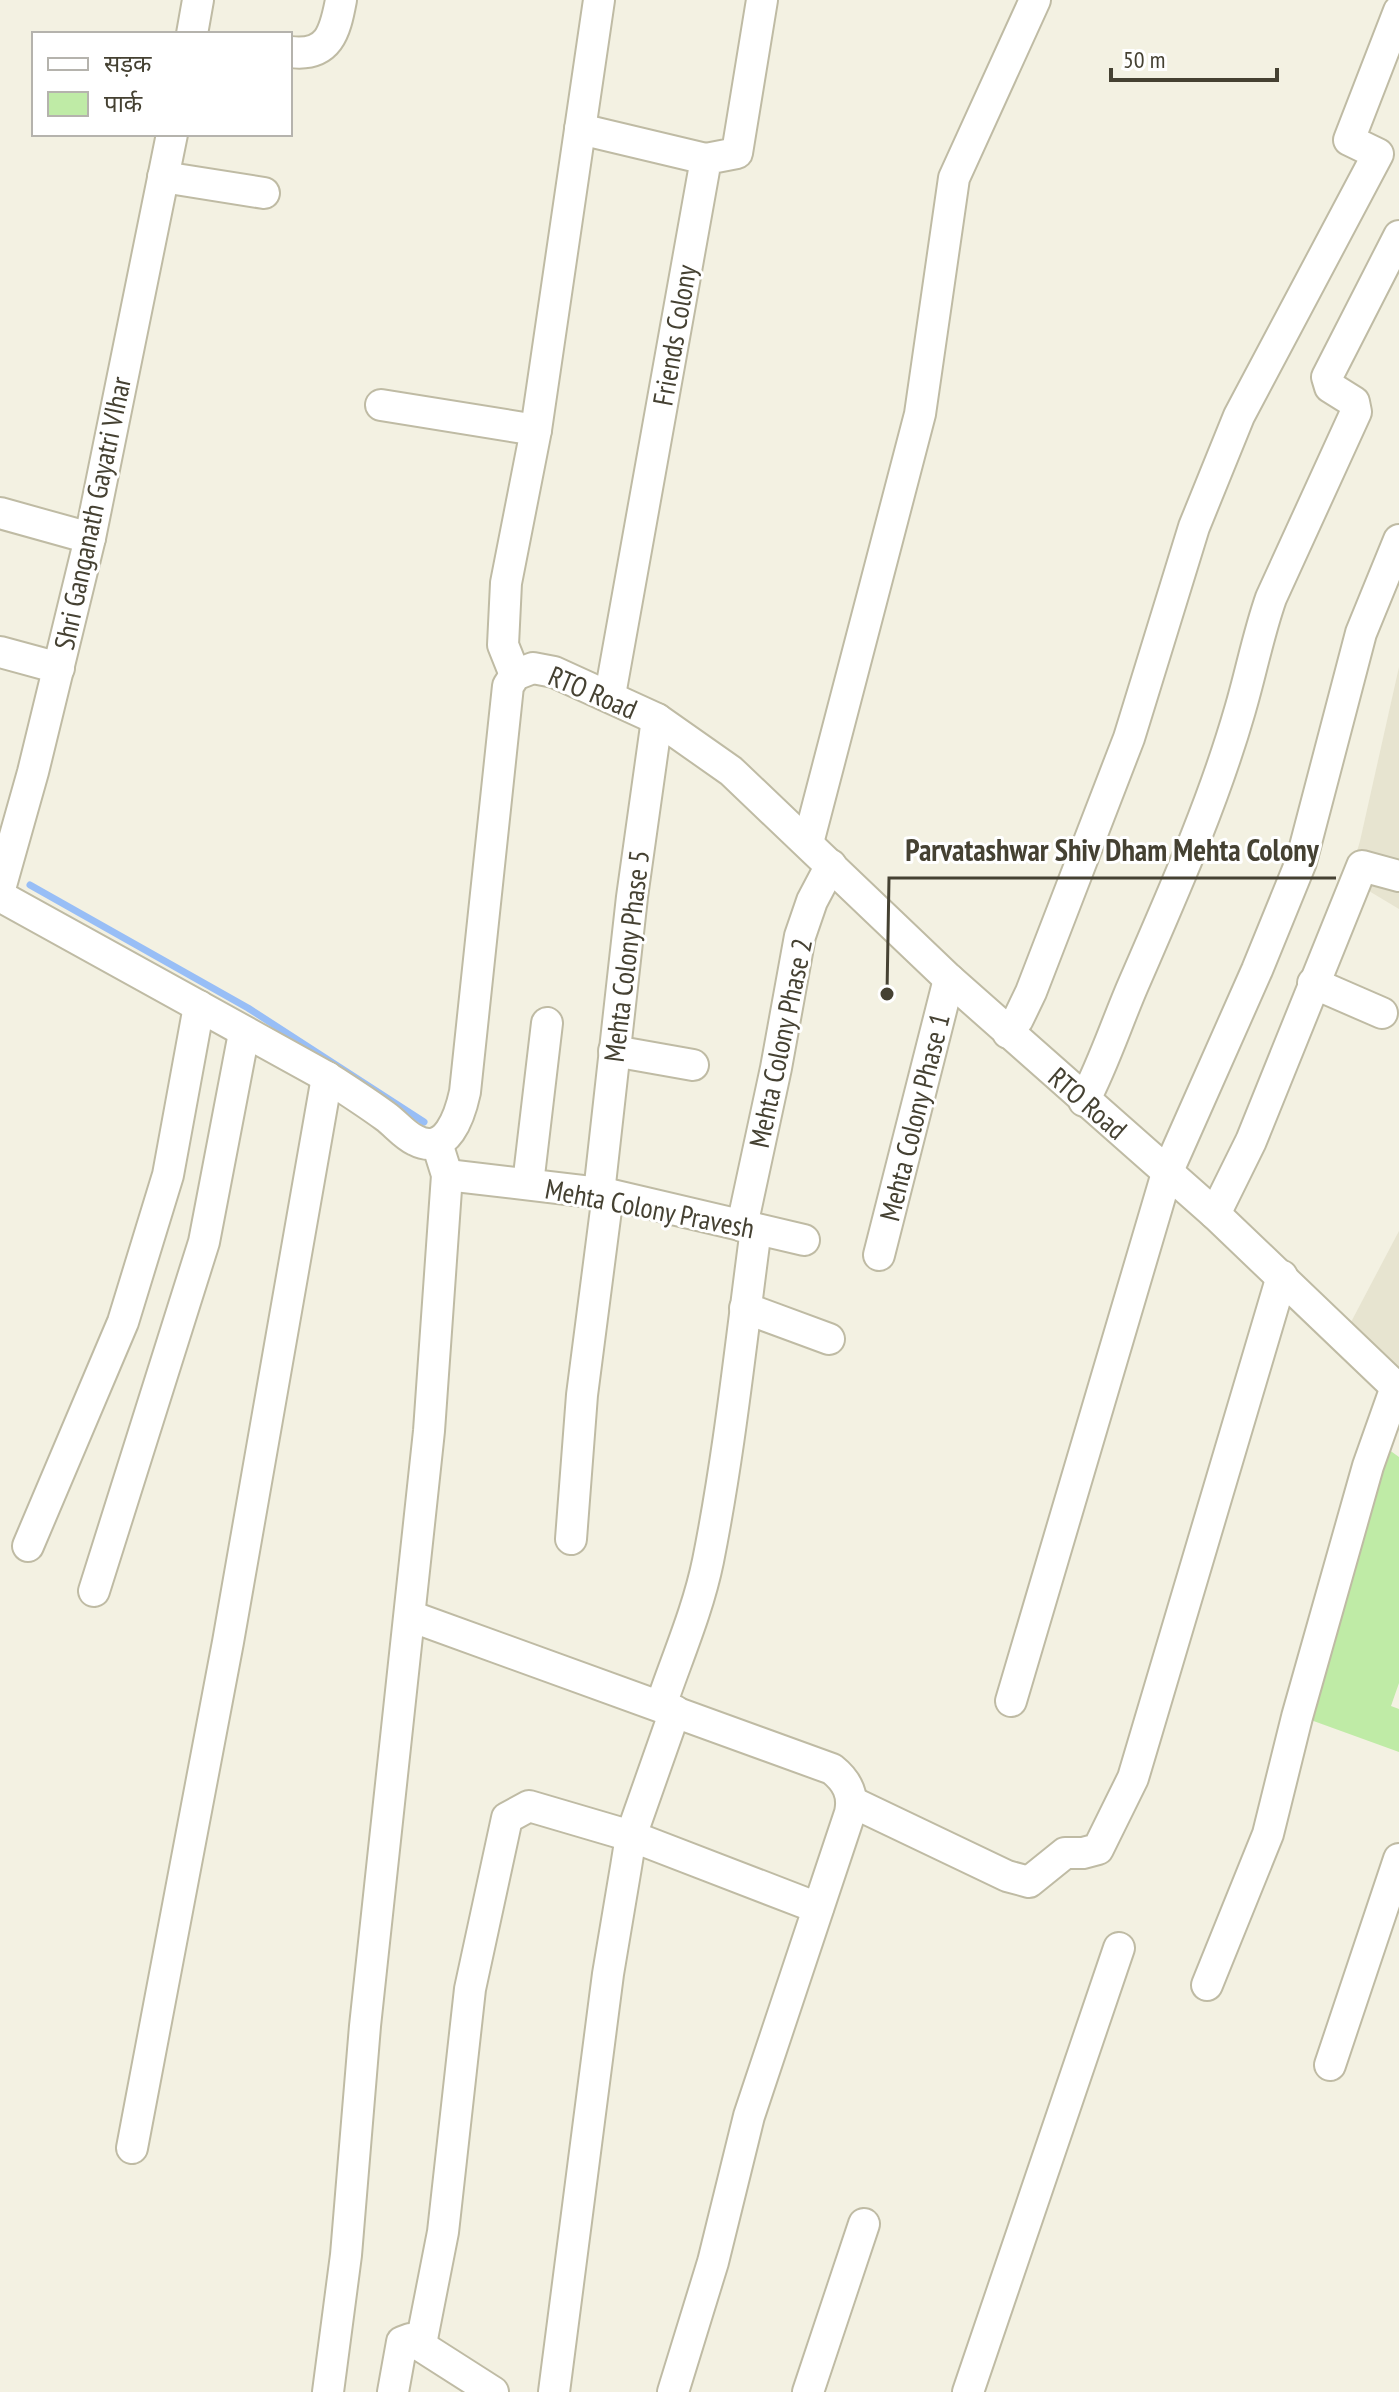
<svg xmlns="http://www.w3.org/2000/svg" width="1399" height="2392" font-family="'PT Sans Narrow','Noto Sans Devanagari',sans-serif">
<rect width="100%" height="100%" fill="#f3f1e2"/>
<g fill="#e7e4d0">
<path d="M1399,667v242l-50,-30 11,-38z"/>
<path d="M1399,1231v142l-49,-49z"/>
</g>
<path fill="#bfeba6" d="M1385,1447l14,10v226l-8,23 8,3v43l-91,-33z"/>
<g fill="none" stroke-linecap="round" stroke-linejoin="round">
<path stroke="#98bef6" stroke-width="7" d="M30,885l218,123 176,114"/>
<defs>
<g id="minor">
<path d="M192,34l6,-34"/>
<path d="M290,52c39,5 45,-20 51,-52"/>
<path d="M580,129l126,30"/>
<path d="M163,177l101,16"/>
<path d="M381,405l155,25"/>
<path d="M0,513l90,25"/>
<path d="M0,652l59,16"/>
<path d="M515,675l-12,-30 3,-62 30,-153 63,-430"/>
<path d="M610,695l96,-536 31,-6 25,-153"/>
<path d="M808,843l112,-429 34,-236 81,-178"/>
<path d="M0,889l33,-117 57,-234 82,-404"/>
<path d="M0,896l327,181c20,13 39,25 58,39 10,7 19,19 30,24 32,17 45,-25 50,-48l43,-406 7,-11 18,-7 21,4 103,47 74,52 218,208 266,235 184,176"/>
<path d="M1313,983l69,30"/>
<path d="M1008,1033l10,-14 13,-27 98,-254 65,-211 45,-111 139,-262 -29,-14 50,-129"/>
<path d="M614,1051l79,14"/>
<path d="M1084,1101c20,-38 33,-79 50,-118 39,-90 79,-179 106,-273 11,-37 18,-75 31,-112l85,-186 -2,-10 -24,-15 -3,-10 72,-141"/>
<path d="M447,1175l161,19 196,46"/>
<path d="M528,1184l19,-161"/>
<path d="M599,1193l33,-296 25,-178"/>
<path d="M1215,1214l36,-73 111,-275 37,10"/>
<path d="M742,1226l34,-158 24,-132 12,-35 19,-36"/>
<path d="M879,1255l70,-276"/>
<path d="M745,1308l84,31"/>
<path d="M571,1539l11,-144 26,-201"/>
<path d="M28,1546l95,-224 45,-147 31,-169"/>
<path d="M94,1591l110,-349 40,-209"/>
<path d="M410,1616l422,153c15,12 22,25 18,44l-101,303 -36,146 -40,130"/>
<path d="M1011,1701l156,-528 90,-203 44,-108 60,-229 38,-93"/>
<path d="M661,1705c16,-47 37,-95 47,-144 22,-110 33,-221 48,-332"/>
<path d="M852,1802l155,74 22,6 36,-29h18l15,-4 35,-71 149,-502"/>
<path d="M1207,1985l61,-151 29,-117 71,-251 28,-79"/>
<path d="M1330,2065l69,-206"/>
<path d="M132,2148l96,-506 99,-565"/>
<path d="M421,2344l22,-112 27,-243 37,-171 22,-12 102,30 187,72"/>
<path d="M328,2392l18,-137 19,-229 64,-595 18,-256 -10,-32"/>
<path d="M393,2392l9,-50 8,-3 83,53"/>
<path d="M554,2392l54,-418 18,-107 5,-31 44,-125"/>
<path d="M808,2392l56,-168"/>
<path d="M968,2392l151,-444"/>
</g>
</defs>
<use href="#minor" stroke="#bfbba4" stroke-width="34"/>
<use href="#minor" stroke="#fff" stroke-width="30"/>
</g>
<g text-anchor="middle" dominant-baseline="central" stroke-width="6" stroke-linejoin="round" paint-order="stroke">
<g font-size="28" fill="#454132" stroke="#fff">
<text transform="translate(674 335) rotate(-80)">Friends Colony</text>
<text transform="translate(92 513) rotate(-78)">Shri Ganganath Gayatri VIhar</text>
<text transform="translate(593 692) rotate(23)">RTO Road</text>
<text transform="translate(626 956) rotate(-83)">Mehta Colony Phase 5</text>
<text transform="translate(780 1043) rotate(-78)">Mehta Colony Phase 2</text>
<text transform="translate(1088 1103) rotate(41)">RTO Road</text>
<text transform="translate(914 1117) rotate(-76)">Mehta Colony Phase 1</text>
<text transform="translate(650 1208) rotate(11)">Mehta Colony Pravesh</text>
</g>
</g>
<path fill="none" stroke="#454132" stroke-width="3" d="M887 994L889 878H1336"/>
<circle fill="#454132" stroke="#fff" stroke-width="3" cx="887" cy="994" r="8"/>
<g font-size="30" text-anchor="middle" font-weight="bold" fill="#454132" stroke="#fff" stroke-width="6" stroke-linejoin="round" paint-order="stroke">
<text x="1112" y="861">Parvatashwar Shiv Dham Mehta Colony</text>
</g>
<rect x="32" y="32" width="260" height="104" fill="#ffffff" stroke="#b5b3ad" stroke-width="2"/>
<rect x="48" y="58" width="40" height="12" fill="#ffffff" stroke="#b5b3ad" stroke-width="2"/>
<text x="104" y="72" font-size="24" fill="#454132">सड़क</text>
<rect x="48" y="92" width="40" height="24" fill="#bfeba6" stroke="#b5b3ad" stroke-width="2"/>
<text x="104" y="112" font-size="24" fill="#454132">पार्क</text>
<path d="M1111 68v12h166v-12" fill="none" stroke="#454132" stroke-width="4"/>
<text x="1123" y="68" font-size="24" fill="#454132" stroke="#ffffff" stroke-width="6" paint-order="stroke">50 m</text>
</svg>
